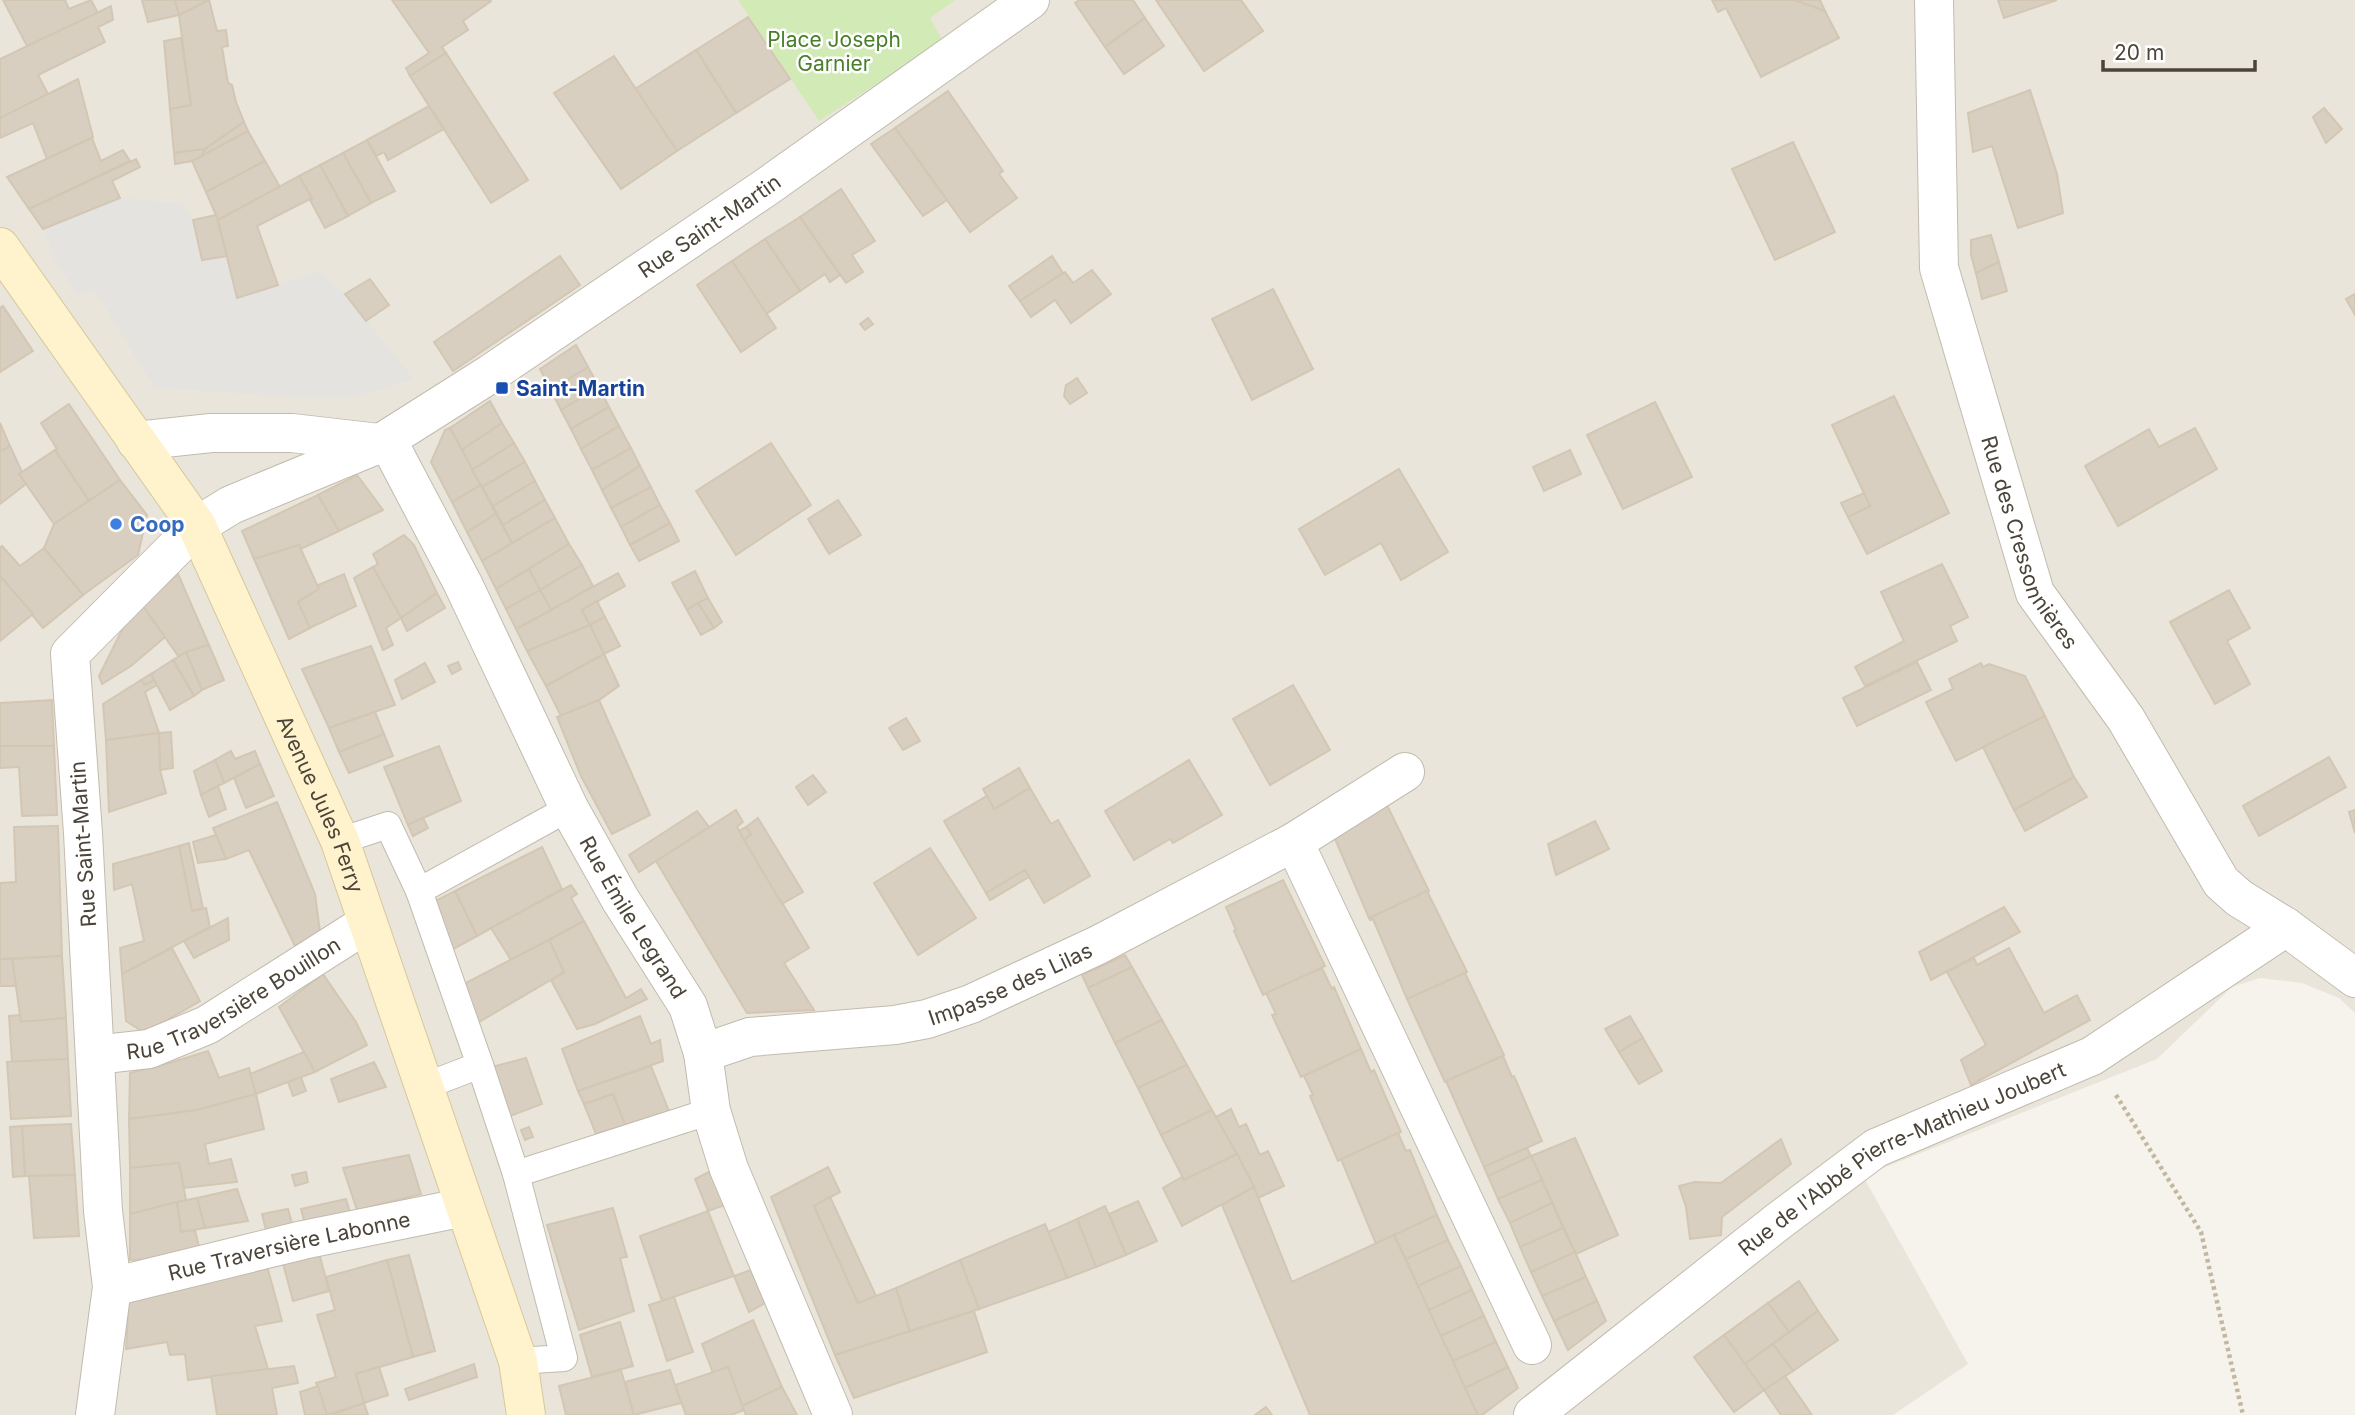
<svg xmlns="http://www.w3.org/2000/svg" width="2355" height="1415" font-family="Inter,sans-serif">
<rect width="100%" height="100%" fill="#f6f3ec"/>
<path fill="#eae5da" d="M0,0h2355v1013l-16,-15 -37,-15 -42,-5 -28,9 -75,72 -294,117 105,188 -75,51h-1893z"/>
<path fill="#d2eab5" d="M738,0h217l-25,18 13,23 -124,80z"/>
<path fill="#e5e3e0" d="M120,198l62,5 11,17 9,40 25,-4 10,42 82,-27 26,23 69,85 -56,18h-65l-138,-9 -61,-98 -16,6 -23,-36 -12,-31z"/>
<g fill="#d8cfc1" stroke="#d3c7b4" stroke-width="2">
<path d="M3,0h62l4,9 22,-9 7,13 -71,33z"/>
<path d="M142,0h33l4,15 -31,7z"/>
<path d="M175,0h33l-29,15z"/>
<path d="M209,0l8,31 9,-1 2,16 -6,1 6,36 4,2 4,17 8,20 -39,27 -31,4 -4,-44 21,-4 -12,-90z"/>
<path d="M392,0h98l1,1 -28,20 5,9 -26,17 4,6 -36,23 -4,-8 23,-15z"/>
<path d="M1079,0h54l12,18 -40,29 -30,-44z"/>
<path d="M1156,0h85l22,31 -59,40z"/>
<path d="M1712,0h83l30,11 14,27 -78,39 -35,-69 -8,4z"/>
<path d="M1795,0h25l5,11z"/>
<path d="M1998,0h59l-53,18z"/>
<path d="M111,6l2,14 -15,7 7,15 -67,33 10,19 -48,24v-59z"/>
<path d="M748,17l42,62 -54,34 -40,-63z"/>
<path d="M1145,18l19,28 -40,28 -19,-27z"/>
<path d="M181,38l10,67 -21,4 -6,-68z"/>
<path d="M696,50l40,63 -59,38 -42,-62z"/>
<path d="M446,53l82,127 -37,23 -81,-127z"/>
<path d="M614,56l63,95 -56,38 -67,-96z"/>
<path d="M78,79l15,58 -46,22 -14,-36 -33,15v-20z"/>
<path d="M2030,90l27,84 6,39 -45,15 -26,-82 -19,6 -5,-39z"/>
<path d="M948,91l55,80 -4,3 18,24 -47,34 -75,-104z"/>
<path d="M429,106l15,23 -56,31 -4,-8 -8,4 -9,-16z"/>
<path d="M2324,108l18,21 -16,14 -13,-26z"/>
<path d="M244,122l4,9 -47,26 4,-8z"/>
<path d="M895,128l52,72 -24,16 -52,-72z"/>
<path d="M248,131l17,30 -59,31 -14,-31z"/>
<path d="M92,138l9,23 22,-11 7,11 -101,48 -22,-32z"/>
<path d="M367,140l28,51 -24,12 -28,-50z"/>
<path d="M1793,142l42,90 -60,28 -43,-91z"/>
<path d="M205,149l-4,8 -9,4 -17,3 -1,-11z"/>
<path d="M343,153l28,50 -23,13 -28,-51z"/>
<path d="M136,159l4,8 -28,14 8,17 -77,31 -14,-20z"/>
<path d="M265,161l15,26 -62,33 -12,-28z"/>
<path d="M320,165l28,51 -23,12 -15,-28 2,-2 -13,-22z"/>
<path d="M299,176l13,22 -55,28 21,59 -41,13 -19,-78z"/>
<path d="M841,189l34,52 -23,14 11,17 -17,11 -46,-66z"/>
<path d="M216,215l11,41 -25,4 -9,-40z"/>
<path d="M800,217l40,58 -10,7 -5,-8 -25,17 -35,-52z"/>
<path d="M1991,235l8,27 -23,11 -5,-18v-15z"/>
<path d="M765,239l35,52 -34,23 -34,-53z"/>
<path d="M560,256l20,29 -127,86 -19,-29z"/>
<path d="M1052,256l11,17 -43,28 -11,-15z"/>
<path d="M732,261l44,67 -35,24 -44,-67z"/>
<path d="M1999,262l8,29 -25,8 -6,-26z"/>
<path d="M1092,270l19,24 -40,29 -16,-23 -24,17 -11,-16 45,-29 8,11z"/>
<path d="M370,279l19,26 -23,16 -21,-27z"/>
<path d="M1273,289l40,80 -61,31 -40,-81z"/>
<path d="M2355,294v21l-9,-16z"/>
<path d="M3,306l30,45 -33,21v-64z"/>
<path d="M868,318l5,6 -8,6 -5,-6z"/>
<path d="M576,345l12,22 -37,23 -11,-21z"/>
<path d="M588,367l11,20 -38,23 -10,-20z"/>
<path d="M1077,378l10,15 -17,11 -6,-8 2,-11z"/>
<path d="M599,387l10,20 -38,22 -10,-19z"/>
<path d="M1894,396l55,117 -82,41 -19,-37 22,-11 -38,-81z"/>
<path d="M490,401l12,22 -40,27 -12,-22z"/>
<path d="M1655,402l37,75 -69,32 -36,-74z"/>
<path d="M69,404l51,76 -31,21 -34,-51 2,-1 -16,-26z"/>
<path d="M609,407l10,19 -38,23 -10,-20z"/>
<path d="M0,423l10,23 -10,6z"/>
<path d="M502,423l12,20 -42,27 -10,-20z"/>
<path d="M619,426l12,22 -39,22 -11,-21z"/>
<path d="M450,428l31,57 -29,17 -21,-40 14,-32z"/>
<path d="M2195,428l22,41 -99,57 -33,-60 64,-37 10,18z"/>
<path d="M514,443l11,19 -43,25 -10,-17z"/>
<path d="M771,443l40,62 -75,50 -40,-64z"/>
<path d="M10,446l12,26 -3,2 7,10 -26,20v-52z"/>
<path d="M631,448l9,18 -38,24 -10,-20z"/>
<path d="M55,450l34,51 -35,23 -35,-50z"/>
<path d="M1570,450l11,24 -37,17 -11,-24z"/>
<path d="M525,462l10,19 -42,25 -11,-19z"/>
<path d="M640,466l11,21 -40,21 -9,-18z"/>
<path d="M1399,469l49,83 -47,28 -20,-37 -56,32 -26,-46z"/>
<path d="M357,475l26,35 -44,21 -21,-36z"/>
<path d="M120,480l27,35 -9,40 -55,40 -39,-47 10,-24z"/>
<path d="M535,481l10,19 -42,25 -10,-19z"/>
<path d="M481,485l15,29 -29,18 -15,-30z"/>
<path d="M651,487l9,18 -39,22 -10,-19z"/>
<path d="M1864,493l6,13 -22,11 -7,-14z"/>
<path d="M318,495l21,36 -38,18 -2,-4 -45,14 -12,-28z"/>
<path d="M545,500l10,18 -43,25 -9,-18z"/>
<path d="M838,500l23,35 -32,19 -21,-35z"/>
<path d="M660,505l10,18 -40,22 -9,-18z"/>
<path d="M496,514l16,29 -30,18 -15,-29z"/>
<path d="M555,518l14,26 -73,45 -14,-28z"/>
<path d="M670,523l9,18 -40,20 -9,-16z"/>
<path d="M404,535l10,10 23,48 -36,25 -28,-51 5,-3 -5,-10z"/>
<path d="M569,544l13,21 -42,25 -11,-21z"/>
<path d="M299,545l20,44 -21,13 12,26 -21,11 -35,-80z"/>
<path d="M2,546l18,20 24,-18 39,47 -40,33 -43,-52v-28z"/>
<path d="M1942,564l26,53 -18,9 7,15 -92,45 -10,-19 49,-26 -23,-49z"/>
<path d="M582,565l11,21 -42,24 -11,-20z"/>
<path d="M373,567l28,51 -15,10 7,17 -10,5 -29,-72z"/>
<path d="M529,569l11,21 -34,19 -10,-20z"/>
<path d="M695,571l13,27 -21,12 -15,-27z"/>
<path d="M618,573l7,13 -43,24 8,15 -63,26 -11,-22z"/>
<path d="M178,574l31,71 -30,12 -37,-52z"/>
<path d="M344,574l12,32 -46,22 -12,-26 21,-13 -1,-4z"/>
<path d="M0,576l33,38 -33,27z"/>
<path d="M540,590l11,20 -35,19 -10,-20z"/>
<path d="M2229,590l21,38 -23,13 23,43 -35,20 -45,-82z"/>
<path d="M437,593l8,15 -38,23 -6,-13z"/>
<path d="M708,598l14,24 -8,6 -16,-25z"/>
<path d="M597,601l8,16 -15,8 -8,-15z"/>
<path d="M698,603l16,25 -13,7 -14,-25z"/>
<path d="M142,605l23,32 -34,29 -29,18 -3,-8 30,-60z"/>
<path d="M605,617l15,29 -16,8 -14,-29z"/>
<path d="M590,625l14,29 -58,32 -19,-35z"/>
<path d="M209,645l15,35 -22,10 -16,-38z"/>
<path d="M371,646l24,59 -66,23 -27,-59z"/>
<path d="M186,652l16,38 -8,6 -21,-36z"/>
<path d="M604,654l15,32 -20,14 -38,16 -15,-30z"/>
<path d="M173,660l21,36 -24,14 -19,-36z"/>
<path d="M458,662l3,7 -9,5 -4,-8z"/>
<path d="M1917,662l14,28 -74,36 -14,-28z"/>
<path d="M425,663l10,19 -33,17 -7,-19z"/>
<path d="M1981,663l2,4 6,-3 36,12 20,40 -89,45 -30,-59 27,-13 -4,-10z"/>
<path d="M151,674l3,6 -9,5 -4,-5z"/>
<path d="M141,680l4,5 9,-5 3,5 -12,7 14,41 -53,7 -3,-36z"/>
<path d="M1293,685l37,65 -60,35 -37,-66z"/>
<path d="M52,700l2,46h-54v-43z"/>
<path d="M599,700l51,115 -38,19 -31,-58 -24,-59z"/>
<path d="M375,712l9,22 -45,18 -10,-24z"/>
<path d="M2045,716l29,61 -60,33 -31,-63z"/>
<path d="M906,718l14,23 -17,9 -14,-22z"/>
<path d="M171,732l2,36 -13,2 -1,-37z"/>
<path d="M159,733l1,37 6,23 -57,19 -3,-72z"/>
<path d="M384,734l9,22 -44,17 -10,-21z"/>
<path d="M0,746h54l3,69 -35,1 -3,-49 -19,1z"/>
<path d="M439,746l22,55 -53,24 -24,-58z"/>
<path d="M231,751l4,8 20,-8 5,13 -36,19 -9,-23z"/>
<path d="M2329,757l17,30 -87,49 -16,-30z"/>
<path d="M215,760l9,23 -23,12 -7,-24z"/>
<path d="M1189,760l33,55 -49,28 -3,-4 -36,21 -29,-49z"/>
<path d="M260,764l14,32 -28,12 -12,-30z"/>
<path d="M1019,768l11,20 -36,21 -11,-20z"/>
<path d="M813,775l13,17 -18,13 -12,-18z"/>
<path d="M2074,777l13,20 -62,34 -11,-21z"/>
<path d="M218,786l8,23 -17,8 -8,-22z"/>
<path d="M1030,788l21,36 7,-4 32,56 -46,27 -19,-33 -39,23 -42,-72 43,-25 7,13z"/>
<path d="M1384,799l45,92 -60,27 -40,-93z"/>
<path d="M277,802l38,92 5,38 -25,14 -46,-96 -23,9 -13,-31z"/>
<path d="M736,810l7,12 -6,5 72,121 -25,15 30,47 -67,3 -91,-152z"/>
<path d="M2355,810v23l-6,-21z"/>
<path d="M697,811l12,16 -70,45 -10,-17z"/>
<path d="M423,818l5,10 -15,8 -5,-11z"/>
<path d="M758,818l45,74 -21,12 -38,-64 7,-6 -5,-7z"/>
<path d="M1595,821l14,28 -53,26 -8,-31z"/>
<path d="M58,826l4,130 -62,3v-76l16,-1 -2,-55z"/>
<path d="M746,827l5,7 -7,6 -5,-9z"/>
<path d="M216,835l10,24 -28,4 -5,-21z"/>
<path d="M189,843l14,65 -11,3 -13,-65z"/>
<path d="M179,846l13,65 14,-3 4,19 -88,47 -2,-26 24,-7 -12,-57 -18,6 -1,-26z"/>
<path d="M542,847l20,42 -85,47 -22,-45z"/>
<path d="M930,848l46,70 -58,37 -44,-72z"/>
<path d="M1025,870l4,7 -39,23 -4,-7z"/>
<path d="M1283,880l42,86 -62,29 -29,-64 2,-1 -10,-23z"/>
<path d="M571,885l6,9 -6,4 13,23 -73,39 -20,-32z"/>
<path d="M455,891l22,45 -31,17 -19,-48z"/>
<path d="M1427,891l40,81 -60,27 -34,-80 -3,1 -1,-2z"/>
<path d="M2004,907l16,25 -89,48 -12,-28z"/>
<path d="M228,918l1,22 -35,18 -10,-17z"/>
<path d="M584,921l42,77 15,-9 6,10 -52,25 -18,5 -26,-49 13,-8 -15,-32z"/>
<path d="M549,940l15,32 -90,53 -14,-39z"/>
<path d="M172,948l28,53 -55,32 -19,-12 -4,-47z"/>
<path d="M2009,948l35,65 33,-18 13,25 -119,65 -10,-25 25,-15 -39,-73 27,-14 3,7z"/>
<path d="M1125,955l7,12 -44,21 -6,-13z"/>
<path d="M62,956l4,62 -45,4 -9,-63z"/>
<path d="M0,959h12l4,27h-16z"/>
<path d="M1132,967l30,53 -47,23 -27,-55z"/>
<path d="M1322,968l10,21 2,-2 27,62 -60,28 -29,-62 4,-1 -10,-21z"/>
<path d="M1465,973l39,82 -59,27 -38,-83z"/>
<path d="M323,974l33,48 11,23 -52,27 -36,-65z"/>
<path d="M20,1015l1,7 45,-4 2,41 -56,3 -3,-46z"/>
<path d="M640,1016l11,28 9,-4 3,21 -85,30 -16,-42z"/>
<path d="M1630,1016l13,22 -24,14 -14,-23z"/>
<path d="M1162,1020l25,45 -49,23 -23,-45z"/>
<path d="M1643,1038l19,33 -23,13 -20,-32z"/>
<path d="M1361,1049l10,23 3,-2 27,62 -63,29 -28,-65 3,-1 -9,-19z"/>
<path d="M208,1051l11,27 30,-10 7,26 -59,16 -68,9 1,-46 43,-11z"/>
<path d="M304,1052l11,20 -59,22 -6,-20z"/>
<path d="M1503,1056l9,21 2,-1 28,65 -58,26 -38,-86z"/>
<path d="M526,1058l16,46 -32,12 -18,-49z"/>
<path d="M68,1059l3,57 -60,3 -4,-57z"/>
<path d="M374,1062l12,25 -47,15 -8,-23z"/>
<path d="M1187,1065l25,45 -51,25 -23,-47z"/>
<path d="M651,1066l18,45 -44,14 -12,-31 -29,10 -6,-13z"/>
<path d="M301,1077l5,14 -13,5 -5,-14z"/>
<path d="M256,1094l8,35 -59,15 4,20 22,-5 6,23 -53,6 -5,-25 -49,5 -1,-49 68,-9z"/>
<path d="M613,1094l12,31 -29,9 -12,-30z"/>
<path d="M1231,1109l8,18 7,-3 14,31 8,-4 16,35 -26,12 -6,-15 -36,-66z"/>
<path d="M1212,1110l25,44 -53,26 -23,-45z"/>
<path d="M71,1124l4,51 -50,1 -3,-50z"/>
<path d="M22,1126l3,50 -12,1 -3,-50z"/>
<path d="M529,1127l4,10 -8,3 -4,-10z"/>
<path d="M1398,1133l8,18 4,-1 27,65 -61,29 -35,-85z"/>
<path d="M1575,1138l43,97 -42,19 -45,-98z"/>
<path d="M1781,1139l10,25 -69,53 -1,18 -31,4 -4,-32 -7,-21 16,-4 26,1z"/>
<path d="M1527,1148l4,8 -43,20 -4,-9z"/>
<path d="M1237,1154l17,33 -72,39 -19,-38 19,-11 2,3z"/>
<path d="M409,1155l12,39 -64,16 -14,-42z"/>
<path d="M1531,1156l11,24 -44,19 -10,-23z"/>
<path d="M179,1163l7,37 -56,14v-46z"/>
<path d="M828,1167l12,25 -26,14 44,97 38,-15 14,43 -75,24 -64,-158z"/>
<path d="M711,1171l14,34 -17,6 -13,-32z"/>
<path d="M306,1172l2,10 -13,4 -3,-11z"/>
<path d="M75,1175l4,61 -45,2 -5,-62z"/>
<path d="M1542,1180l10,23 -42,20 -12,-24z"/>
<path d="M1254,1187l38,95 102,-47 84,180h-168l-88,-210z"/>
<path d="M237,1189l11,32 -43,7 -8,-30z"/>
<path d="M830,1197l46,99 -18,7 -44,-97z"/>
<path d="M197,1198l8,30 -24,4 -4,-30z"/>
<path d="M346,1199l4,13 -45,12 -4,-15z"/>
<path d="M1138,1201l19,40 -31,14 -17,-41z"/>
<path d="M177,1202l4,30 14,-2 5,21 -29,7 -41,2v-46z"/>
<path d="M1552,1203l11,25 -43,19 -10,-24z"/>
<path d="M1105,1206l21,49 -30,12 -19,-48z"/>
<path d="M613,1208l14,49 -7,1 14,53 -55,19 -32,-105z"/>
<path d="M288,1209l5,18 -26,7 -5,-20z"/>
<path d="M708,1211l26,65 -72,25 -22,-65z"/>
<path d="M1437,1215l11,25 -42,19 -12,-24z"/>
<path d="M1077,1219l19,48 -29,11 -19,-46z"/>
<path d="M1045,1224l22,54 -88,31 -19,-49z"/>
<path d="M1563,1228l12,24 -44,20 -11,-25z"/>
<path d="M1448,1240l13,26 -43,20 -12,-27z"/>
<path d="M317,1245l12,46 -36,10 -12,-45z"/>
<path d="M1575,1252l11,25 -44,19 -11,-24z"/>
<path d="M409,1255l26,96 -22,6 -26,-97z"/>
<path d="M387,1260l26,97 -57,17 8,29 -37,12 -11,-32 20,-6 -19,-62 18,-5 -9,-33z"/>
<path d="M960,1260l19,49 -69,22 -14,-43z"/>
<path d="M267,1266l15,55 -27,5 13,43 -80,11 -3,-26 -15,1 -3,-13 -41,7 3,-49z"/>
<path d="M1461,1266l11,24 -43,20 -11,-24z"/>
<path d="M751,1270l14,33 -16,9 -15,-36z"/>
<path d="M1586,1277l11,24 -43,20 -12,-25z"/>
<path d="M1799,1281l19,30 -29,21 -21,-29z"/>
<path d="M1472,1290l12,26 -43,20 -12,-26z"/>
<path d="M674,1297l19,55 -26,9 -18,-56z"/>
<path d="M1597,1301l9,20 -38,29 -14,-29z"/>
<path d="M1768,1303l21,29 -44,32 -21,-29z"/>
<path d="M974,1311l13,41 -133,46 -19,-43z"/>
<path d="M1818,1311l20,29 -45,31 -20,-27z"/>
<path d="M1484,1316l12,26 -43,19 -12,-25z"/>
<path d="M753,1320l29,67 -40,19 -14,-39 -15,6 -11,-29z"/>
<path d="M620,1322l13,44 -41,11 -12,-42z"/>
<path d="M1724,1335l40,55 -30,22 -40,-55z"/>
<path d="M1496,1342l12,25 -43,21 -12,-27z"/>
<path d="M1773,1344l20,27 -29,19 -19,-26z"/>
<path d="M474,1364l3,13 -68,23 -4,-11z"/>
<path d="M294,1366l4,17 -26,5 5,27h-60l-6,-39z"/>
<path d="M379,1367l9,28 -24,8 -8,-29z"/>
<path d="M728,1367l16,43 -13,5h-45l-11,-30z"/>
<path d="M1508,1367l10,21 -36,27h-4l-13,-27z"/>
<path d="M621,1370l13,45h-68l-7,-29z"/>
<path d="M670,1370l11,33 -47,12 -9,-33z"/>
<path d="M1785,1376l27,39h-31l-17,-25z"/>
<path d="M318,1386l9,29h-22l-5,-23z"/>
<path d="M782,1387l15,28h-51l-4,-9z"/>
<path d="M364,1403l4,12h-37z"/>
<path d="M1266,1407l6,8h-17z"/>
</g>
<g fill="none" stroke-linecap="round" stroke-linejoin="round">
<defs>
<g id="lane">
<path d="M340,841l48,-16 31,66 61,174 -55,21"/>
<path d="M419,891l150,-83"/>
<path d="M480,1065l36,109 48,184 -46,3"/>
<path d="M516,1174l195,-63"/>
</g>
<g id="street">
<path id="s1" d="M1934,0l5,268 96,325 91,126 95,163 18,16 47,29 69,51"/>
<path d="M136,441l75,-8h81l87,10"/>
<path id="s2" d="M381,443l13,10 69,131 106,224 51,91 68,107 15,47 8,58 18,58 104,246"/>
<path d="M1294,842l111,-70"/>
<path id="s3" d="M703,1053l47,-16 145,-12 32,-6 44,-15 127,-59 196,-103 238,503"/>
<path id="s4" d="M95,1055l54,-6 58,-24 159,-101"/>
<path id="s5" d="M112,1287l191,-47 162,-33"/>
<path id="s6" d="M95,1415l17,-128 -9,-76 -20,-378 -13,-179 127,-128 34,-21 150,-62 109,-69 275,-186 265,-188"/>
<path id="s7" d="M1533,1415l247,-195 96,-72 216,-92 194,-129"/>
</g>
<g id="secondary">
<path id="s8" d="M0,247l197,279 143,315 178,520 8,54"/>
</g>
</defs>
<use href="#lane" stroke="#c2bbae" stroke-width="28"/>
<use href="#street" stroke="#c2bbae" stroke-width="40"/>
<use href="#secondary" stroke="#d6c79b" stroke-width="40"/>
<path stroke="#c4b79f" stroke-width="4.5" stroke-dasharray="3.5 3.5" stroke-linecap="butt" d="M2116,1095l85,137 42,183"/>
<use href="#lane" stroke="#fff" stroke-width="26"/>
<use href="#street" stroke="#fff" stroke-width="38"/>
<use href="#secondary" stroke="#fff3cd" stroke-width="38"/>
</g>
<rect fill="#1a4fb4" stroke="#fff" stroke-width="2.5" x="495" y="381" width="14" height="14" rx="3.5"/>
<circle fill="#3f7fe0" stroke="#fff" stroke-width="2.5" cx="116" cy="524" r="7"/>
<g text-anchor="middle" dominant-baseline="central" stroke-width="5" stroke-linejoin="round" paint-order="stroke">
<g font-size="21" fill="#4a7f2a" stroke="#fff">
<text x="834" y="39">Place Joseph<tspan x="834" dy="24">Garnier</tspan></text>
</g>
<g font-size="21" fill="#4b4439" stroke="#fff">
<text stroke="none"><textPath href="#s6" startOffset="1540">Rue Saint-Martin</textPath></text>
<text stroke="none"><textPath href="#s1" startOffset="558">Rue des Cressonnières</textPath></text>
<text stroke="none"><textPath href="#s8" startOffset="646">Avenue Jules Ferry</textPath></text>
<text transform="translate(83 844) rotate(-94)">Rue Saint-Martin</text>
<text stroke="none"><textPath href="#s2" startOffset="539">Rue Émile Legrand</textPath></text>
<text stroke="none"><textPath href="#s3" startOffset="318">Impasse des Lilas</textPath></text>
<text stroke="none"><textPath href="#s4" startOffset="152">Rue Traversière Bouillon</textPath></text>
<text stroke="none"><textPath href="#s7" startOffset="452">Rue de l'Abbé Pierre-Mathieu Joubert</textPath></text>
<text stroke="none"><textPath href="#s5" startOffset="182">Rue Traversière Labonne</textPath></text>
</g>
<g font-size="21" font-weight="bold" fill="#164399" stroke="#fff" text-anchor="start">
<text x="516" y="388">Saint-Martin</text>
</g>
<g font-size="21" font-weight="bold" fill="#366cbe" stroke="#fff" text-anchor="start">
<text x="130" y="524">Coop</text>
</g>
</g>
<path d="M2103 60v10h152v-10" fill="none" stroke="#4b4439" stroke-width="3.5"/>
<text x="2114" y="60" font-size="21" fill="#4b4439" stroke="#ffffff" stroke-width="5" paint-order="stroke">20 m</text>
</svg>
